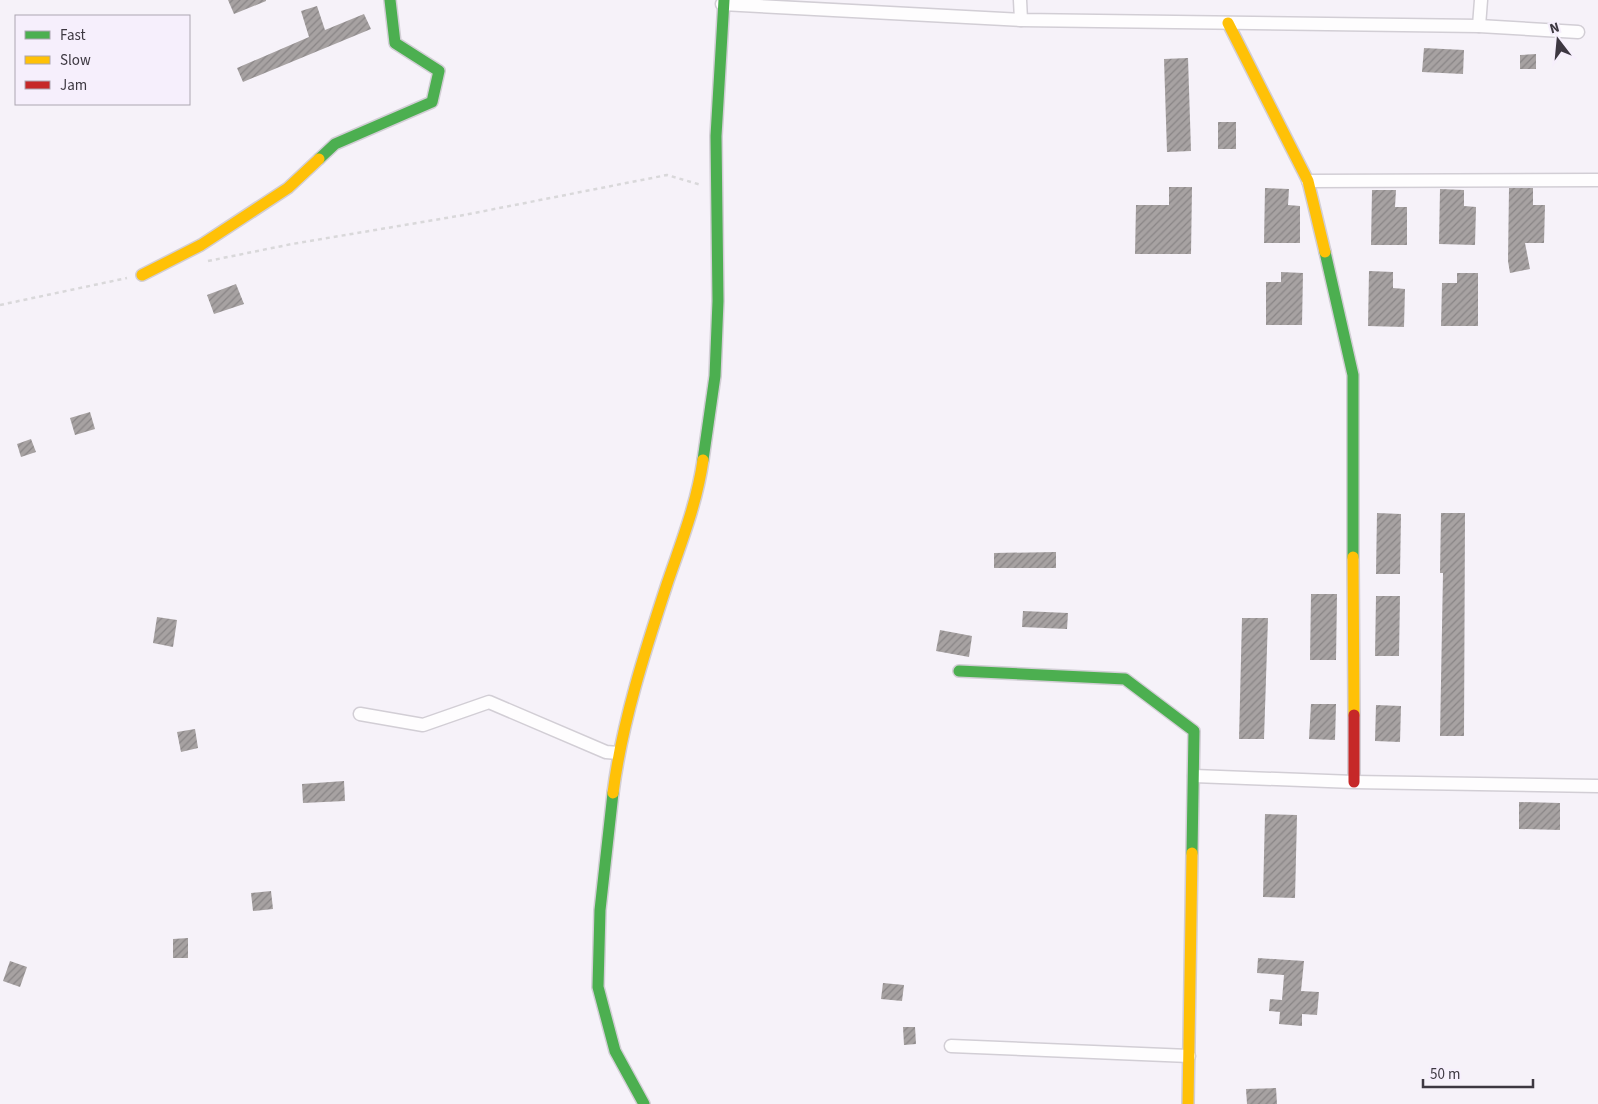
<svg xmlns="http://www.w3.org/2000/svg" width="1598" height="1104" font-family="'Source Sans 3',sans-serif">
<defs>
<pattern id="building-hatch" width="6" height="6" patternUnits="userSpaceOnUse" patternTransform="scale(1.25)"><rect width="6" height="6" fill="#a7a2a2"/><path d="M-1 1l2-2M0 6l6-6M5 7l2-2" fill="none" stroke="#898586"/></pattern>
</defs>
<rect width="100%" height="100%" fill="#f6f2f9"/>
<g fill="url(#building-hatch)">
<path d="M228,0h38v1l-32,13z"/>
<path d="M317,6l8,24 39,-16 7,15 -128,53 -6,-14 72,-31 -8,-26z"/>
<path d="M1424,48l40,2 -1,24 -41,-2z"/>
<path d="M1536,54v15h-16v-14z"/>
<path d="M1188,58l3,93 -24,1 -3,-93z"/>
<rect x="1218" y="122" width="18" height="27"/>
<path d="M1169,187h23l-1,67h-56l1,-49h33z"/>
<path d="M1265,188l24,1 -1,16 12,1v37h-36z"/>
<path d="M1509,188h24v17h12l-1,38h-19l5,26 -20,4 -2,-12z"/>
<path d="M1440,189l24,1v16l12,1 -1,38 -36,-1z"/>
<path d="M1372,190h24l-1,17h12v38h-36z"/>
<path d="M1369,271l24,1v16l12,1 -1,38 -36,-1z"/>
<path d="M1281,272l22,1 -1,52h-36v-43h15z"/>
<path d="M1457,273h21v53h-37l1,-43h15z"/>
<path d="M236,284l8,20 -30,10 -7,-19z"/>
<path d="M90,412l5,17 -20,6 -5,-17z"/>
<path d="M31,439l5,13 -15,5 -4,-13z"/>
<path d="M1377,513l24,1 -1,60h-24z"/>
<path d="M1441,513h24l-1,223h-24l3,-163h-3z"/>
<path d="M1056,552v16h-62v-15z"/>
<path d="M1311,594h26l-1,66h-26z"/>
<path d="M1376,596h24l-1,60h-24z"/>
<path d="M1023,611l45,2 -1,16 -45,-2z"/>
<path d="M157,617l20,3 -4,27 -20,-4z"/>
<path d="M1242,618h26l-4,121h-25z"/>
<path d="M940,630l32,6 -3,21 -33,-6z"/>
<path d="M1311,704h25l-1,36 -26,-1z"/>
<path d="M1376,705l25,1 -1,36 -25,-1z"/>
<path d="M195,729l3,19 -17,4 -4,-20z"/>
<path d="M344,781l1,20 -42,2 -1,-19z"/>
<path d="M1519,802l41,1v27l-41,-1z"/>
<path d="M1265,814l32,1 -2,83 -32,-1z"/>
<path d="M271,891l2,18 -20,2 -2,-18z"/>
<path d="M188,938v20h-15v-19z"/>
<path d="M1258,958l46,3 -3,30 18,1 -2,23 -15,-1v12l-23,-2 1,-12 -11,-1 1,-12 12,1 2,-25 -27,-2z"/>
<path d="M10,961l17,6 -7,20 -17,-6z"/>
<path d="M883,983l21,2 -2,16 -21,-2z"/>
<path d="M903,1027h12l1,17 -12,1z"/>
<path d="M1276,1088l1,16h-30l-1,-15z"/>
</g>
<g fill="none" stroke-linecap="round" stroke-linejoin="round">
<defs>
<g id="street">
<path d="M1020,0l1,20 458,6 99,6"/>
<path d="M722,4l299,16"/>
<path d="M1479,26l2,-26"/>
<path d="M1308,181l290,-1"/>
<path d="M360,714l63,11 66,-23 117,50 12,1"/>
<path d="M1194,776l160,6 244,4"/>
<path d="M951,1046l238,10"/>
</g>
<g id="fast">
<path d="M319,159l16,-15 97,-42 7,-31 -44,-28 -5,-43"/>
<path d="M1325,252l28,123v182"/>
<path d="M703,460l12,-84 3,-75 -2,-165 8,-136"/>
<path d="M959,671l166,8 69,52 -2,122"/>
<path d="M613,793l-13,117 -2,77 17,64 29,53"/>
</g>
<g id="slow">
<path d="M1228,23l80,158 17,71"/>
<path d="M142,275l59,-30 87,-57 31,-29"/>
<path d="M1353,557l1,158"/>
<path d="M613,793c9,-71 32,-142 54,-209 14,-41 30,-81 36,-124"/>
<path d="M1188,1104l4,-251"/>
</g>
<path id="jam" d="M1354,715v67"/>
</defs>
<use href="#street" stroke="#d2ced5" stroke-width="15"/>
<use href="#fast" stroke="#d2ced5" stroke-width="14"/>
<use href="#slow" stroke="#d2ced5" stroke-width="14"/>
<use href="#jam" stroke="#d2ced5" stroke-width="14"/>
<g stroke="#d9d8da" stroke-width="2.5" stroke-dasharray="4 4" stroke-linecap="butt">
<path d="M208,261l84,-17 172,-29 203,-40 34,10"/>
<path d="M0,305l127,-27"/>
</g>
<use href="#street" stroke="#fefdfe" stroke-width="12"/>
<use href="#fast" stroke="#4caf50" stroke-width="11"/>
<use href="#slow" stroke="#ffc107" stroke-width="11"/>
<use href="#jam" stroke="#c62828" stroke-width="11"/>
</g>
<rect x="15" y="15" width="175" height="90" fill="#f6effc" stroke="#aca6b1"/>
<rect x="25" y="31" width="25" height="8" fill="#4caf50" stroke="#aca6b1"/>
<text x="60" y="40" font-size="15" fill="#3d3841">Fast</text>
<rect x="25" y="56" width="25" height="8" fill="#ffc107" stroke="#aca6b1"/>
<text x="60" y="65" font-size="15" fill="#3d3841">Slow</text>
<rect x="25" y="81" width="25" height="8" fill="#c62828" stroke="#aca6b1"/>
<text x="60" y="90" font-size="15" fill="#3d3841">Jam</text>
<g transform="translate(1558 40) rotate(344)" stroke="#f6effc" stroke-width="4" paint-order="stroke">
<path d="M0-4L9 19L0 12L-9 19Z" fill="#3d3841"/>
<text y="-8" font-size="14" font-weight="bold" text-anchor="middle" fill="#3d3841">N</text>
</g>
<path d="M1423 1079v8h110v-8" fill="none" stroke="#3d3841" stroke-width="2.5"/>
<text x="1430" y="1079" font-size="15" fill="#3d3841" stroke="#f6effc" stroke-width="4" paint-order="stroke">50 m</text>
</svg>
